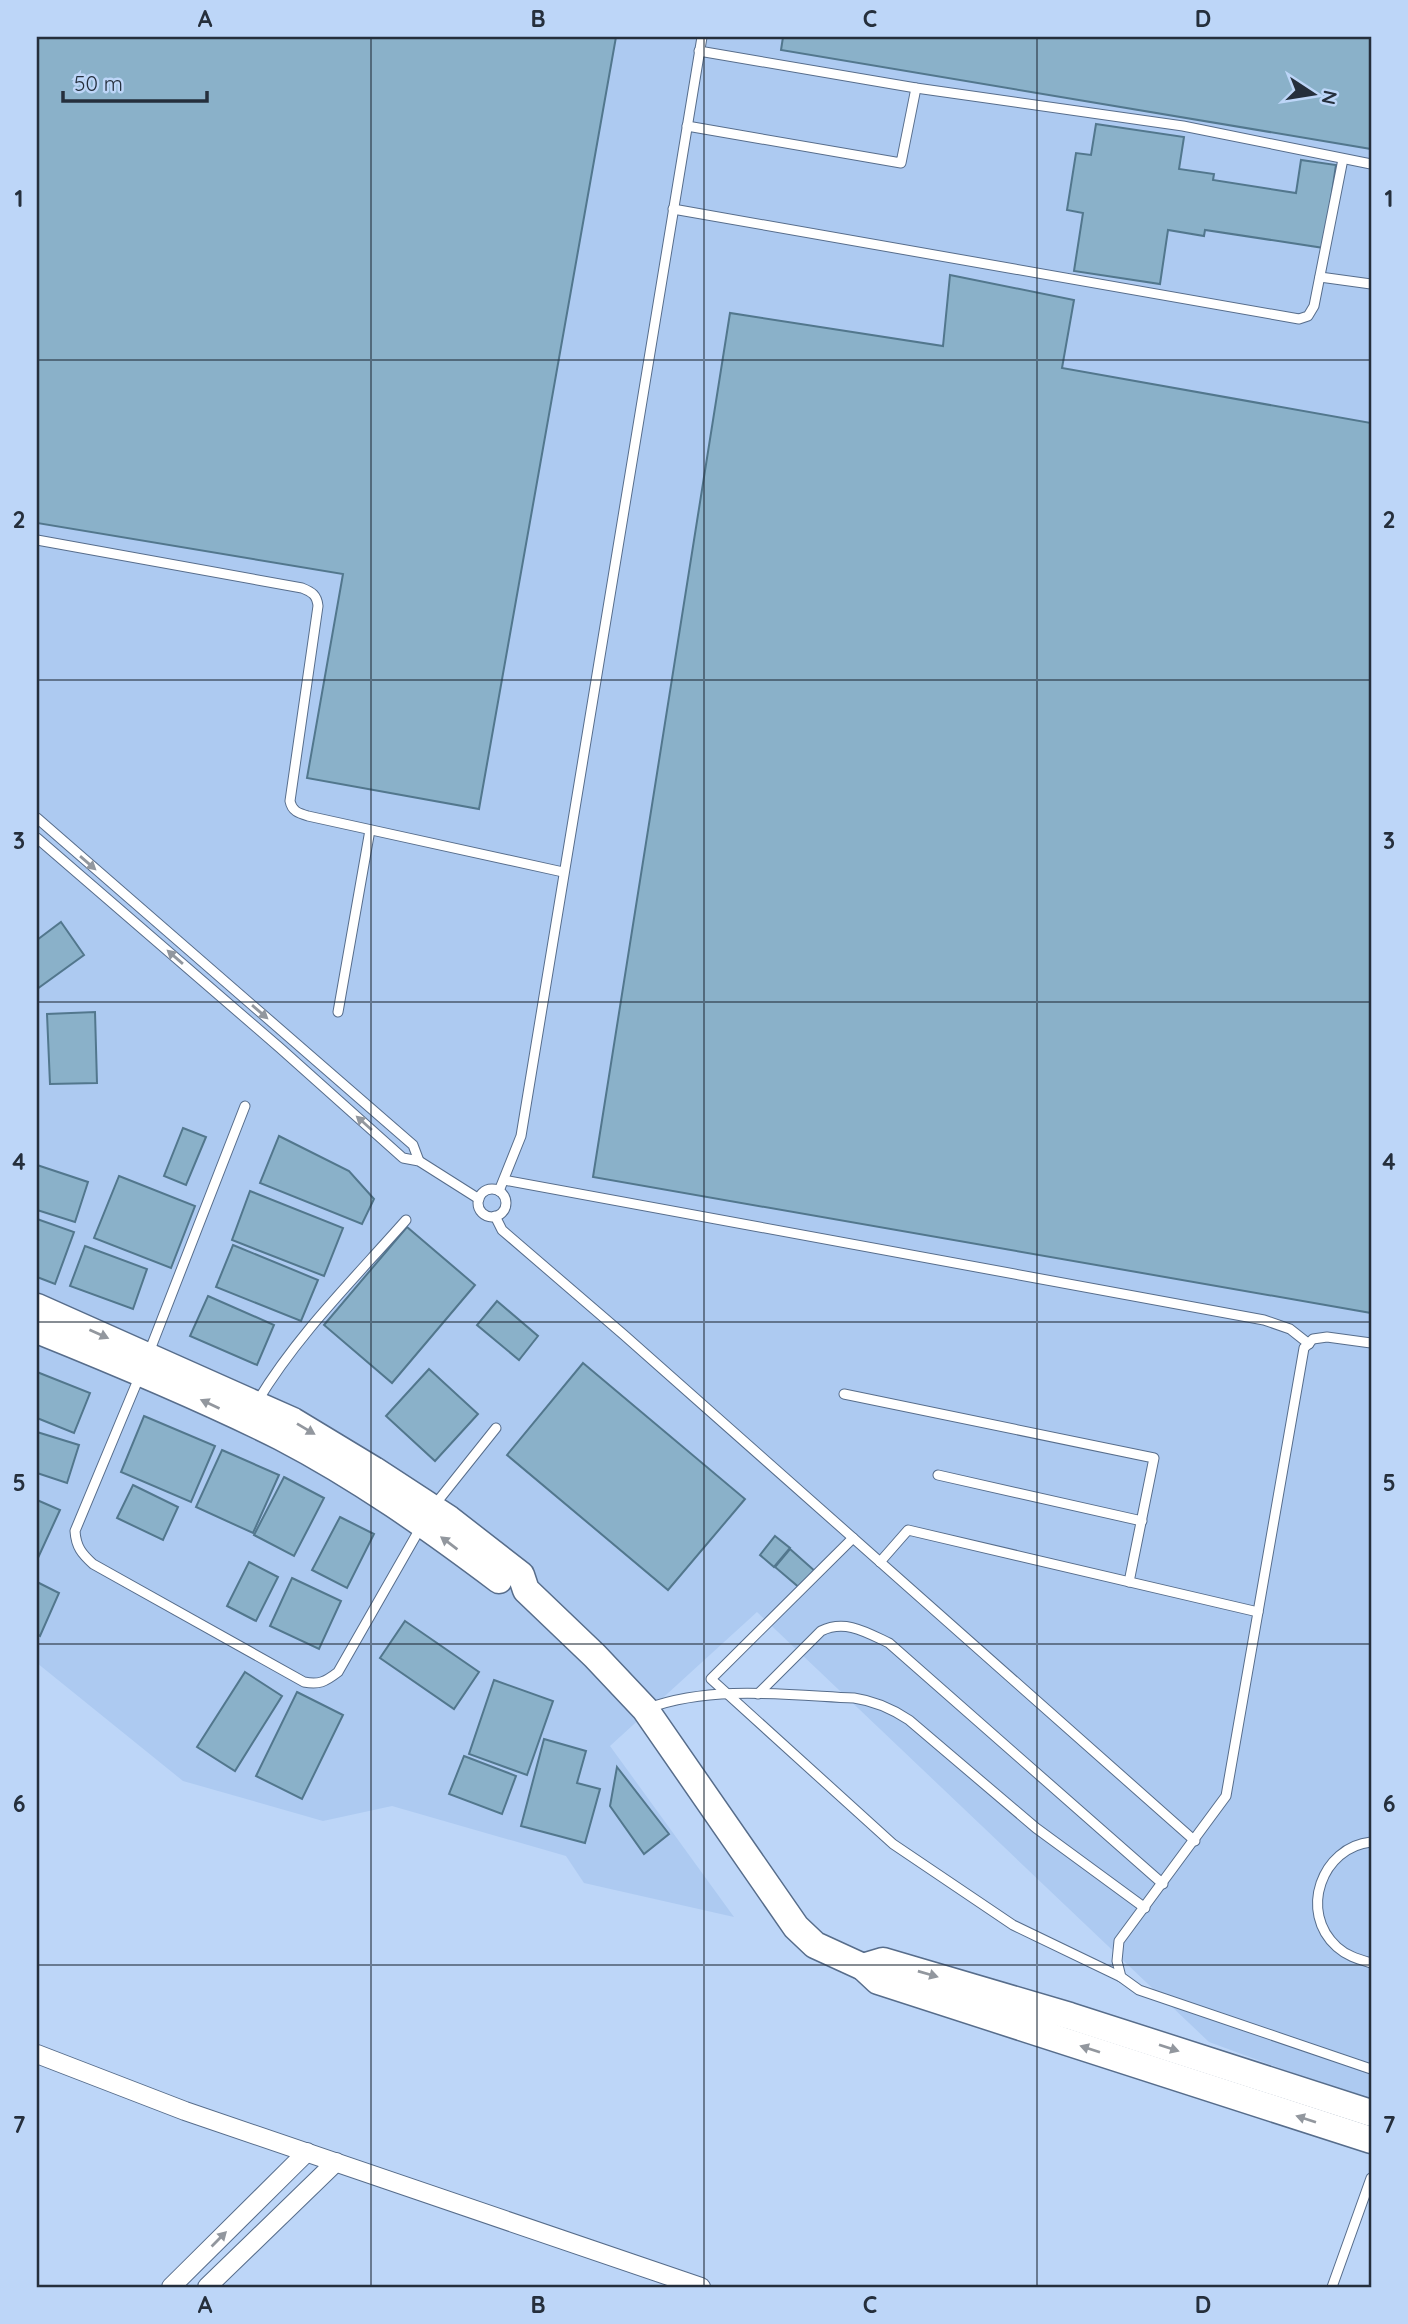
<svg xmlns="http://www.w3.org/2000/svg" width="1408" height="2324" font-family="Quicksand,sans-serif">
<rect width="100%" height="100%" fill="#bdd6f8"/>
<path fill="#adcaf1" d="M37,37h1334v2065l-162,-60 -452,-430 -147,134 124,171 -150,-34 -18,-27 -174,-50 -69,15 -140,-40 -146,-118z"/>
<g fill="#8ab1c9" stroke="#52778d" stroke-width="2">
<path d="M37,37h579l-137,772 -172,-31 36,-204 -306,-51z"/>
<path d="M783,37h588v112l-590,-99z"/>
<path d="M1096,124l88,13 -5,32 35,5 -1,6 83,13 5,-33 35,5 -12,83 -119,-18 -1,6 -36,-6 -8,54 -86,-13 9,-58 -16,-3 9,-57 15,2z"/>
<path d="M950,275l124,25 -12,68 309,55v890l-778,-136 137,-864 213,33z"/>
<path d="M61,922l23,33 -47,34v-49z"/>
<path d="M95,1012l2,71 -47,1 -3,-70z"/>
<path d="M183,1128l23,9 -20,48 -22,-9z"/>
<path d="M279,1136l70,35 25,28 -12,25 -102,-41z"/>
<path d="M37,1165l51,17 -13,40 -38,-12z"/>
<path d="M119,1176l76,30 -24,62 -77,-30z"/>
<path d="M250,1191l93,37 -19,48 -92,-36z"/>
<path d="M37,1219l37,13 -19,52 -18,-7z"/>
<path d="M407,1227l68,58 -83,98 -68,-58z"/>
<path d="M233,1245l85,35 -17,41 -85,-34z"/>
<path d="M85,1246l62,23 -14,40 -63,-23z"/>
<path d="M208,1296l66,29 -17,40 -67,-29z"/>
<path d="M497,1301l41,35 -19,24 -42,-35z"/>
<path d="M583,1363l162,136 -77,91 -161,-135z"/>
<path d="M429,1369l49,45 -43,47 -49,-45z"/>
<path d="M37,1372l53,21 -16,40 -37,-15z"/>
<path d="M144,1416l71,30 -24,56 -70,-30z"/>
<path d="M37,1432l42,13 -12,38 -30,-10z"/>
<path d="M222,1450l57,25 -26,58 -57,-26z"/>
<path d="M284,1477l40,21 -30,58 -40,-21z"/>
<path d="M133,1485l45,22 -15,33 -46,-22z"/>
<path d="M37,1500l23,10 -23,50z"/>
<path d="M340,1517l34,17 -27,54 -35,-18z"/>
<path d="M775,1536l15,12 -16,19 -14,-12z"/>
<path d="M790,1549l26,23 -15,17 -26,-22z"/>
<path d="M249,1562l29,15 -22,44 -29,-15z"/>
<path d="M292,1578l49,23 -22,48 -49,-23z"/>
<path d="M37,1582l22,11 -19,43 -3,-2z"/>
<path d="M405,1621l74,51 -25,37 -74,-51z"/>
<path d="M245,1672l37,24 -47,75 -38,-24z"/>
<path d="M494,1680l59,21 -26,74 -58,-21z"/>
<path d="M297,1692l46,23 -41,84 -46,-23z"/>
<path d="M544,1739l42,12 -9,32 23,6 -15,54 -64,-17z"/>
<path d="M464,1756l52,20 -14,38 -53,-20z"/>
<path d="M617,1767l52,67 -25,20 -34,-48z"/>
</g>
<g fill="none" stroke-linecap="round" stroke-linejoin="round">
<defs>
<g id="lane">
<path d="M699,51l217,37 267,38 188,38"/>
<path d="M687,126l214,37 15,-75"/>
<path d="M673,209l626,110 9,-3 6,-10 29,-147"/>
<path d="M1320,277l51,7"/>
<path d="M37,540l265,48c10,4 15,7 16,18l-28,195c2,10 8,12 18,15l255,56"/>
<path d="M37,818l376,327 6,16"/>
<path d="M37,838l243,210 123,110 16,3 60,38"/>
<path d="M338,1012l32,-182"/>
<path d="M504,1180l760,140 26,9 19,15"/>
<circle cx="492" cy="1203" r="14"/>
<path d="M499,1191l22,-55 181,-1099"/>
<path d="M495,1216l7,14 122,105 571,506"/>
<path d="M1371,1343l-44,-6 -14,2 -9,9 -78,448 -107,145 -2,20 4,16 18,13 232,79"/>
<path d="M148,1355l97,-249"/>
<path d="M140,1375l-65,156c1,16 7,23 18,33l211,118c15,3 21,0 34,-10l84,-147"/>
<path d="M844,1394l310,64 -25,124"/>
<path d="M257,1402c40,-67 97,-123 149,-182"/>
<path d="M938,1475l204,46"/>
<path d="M433,1507l63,-79"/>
<path d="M853,1538l-142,141 182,165 120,81 108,52"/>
<path d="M880,1562l28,-32 350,82"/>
<path d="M758,1694l63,-63c24,-12 45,1 68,12l274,241"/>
<path d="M649,1708c62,-23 140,-13 205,-10 21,3 37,10 55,22l127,108 109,80"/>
<path d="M1371,1842c-49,5 -73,70 -34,105 10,9 21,12 34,16"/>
<path d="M1332,2287l39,-109"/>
</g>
<g id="street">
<path d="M37,2054l148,57 516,176"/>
<path d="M171,2287l136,-135"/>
<path d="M207,2287l129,-125"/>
</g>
<g id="secondary">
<path d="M37,1307l256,114 81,49 75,49 72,56 5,15 69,66 50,53 151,218 19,18 48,22 15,14 493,159"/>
<path d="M37,1330c82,33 164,67 244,107 77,40 149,91 218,143"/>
<path d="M863,1967l20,-6 187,55 301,97"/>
</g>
</defs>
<use href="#lane" stroke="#576d8b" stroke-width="11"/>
<use href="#street" stroke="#576d8b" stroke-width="20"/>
<use href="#secondary" stroke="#576d8b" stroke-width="29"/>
<use href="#lane" stroke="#fff" stroke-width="9"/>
<use href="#street" stroke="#fff" stroke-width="18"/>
<use href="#secondary" stroke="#fff" stroke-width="26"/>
</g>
<defs><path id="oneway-solid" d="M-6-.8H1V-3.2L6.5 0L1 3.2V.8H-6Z" transform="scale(1.75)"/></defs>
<g fill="#92979e">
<use href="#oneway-solid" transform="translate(88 863) rotate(41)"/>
<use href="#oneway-solid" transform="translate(175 957) rotate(-139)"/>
<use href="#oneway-solid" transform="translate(260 1012) rotate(41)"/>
<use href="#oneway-solid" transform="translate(364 1123) rotate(-138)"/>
<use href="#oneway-solid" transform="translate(99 1334) rotate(24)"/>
<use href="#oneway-solid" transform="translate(210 1404) rotate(-155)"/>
<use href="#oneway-solid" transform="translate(306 1429) rotate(31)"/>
<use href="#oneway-solid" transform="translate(449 1543) rotate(-143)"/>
<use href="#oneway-solid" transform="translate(928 1974) rotate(16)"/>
<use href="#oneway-solid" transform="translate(1169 2048) rotate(18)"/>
<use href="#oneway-solid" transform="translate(1090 2049) rotate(-162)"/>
<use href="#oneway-solid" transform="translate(1306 2119) rotate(-162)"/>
<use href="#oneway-solid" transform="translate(219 2239) rotate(-45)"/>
</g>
<path fill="none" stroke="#252f3c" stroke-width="2" stroke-opacity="0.55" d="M371,37v2250M704,37v2250M1037,37v2250M37,360h1334M37,680h1334M37,1002h1334M37,1322h1334M37,1644h1334M37,1965h1334"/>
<rect width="1408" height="2324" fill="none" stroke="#bdd6f8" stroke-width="77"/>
<g transform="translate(1313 94) rotate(102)" stroke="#bdd6f8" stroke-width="5" paint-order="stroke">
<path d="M0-5L12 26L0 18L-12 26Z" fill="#252f3c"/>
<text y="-10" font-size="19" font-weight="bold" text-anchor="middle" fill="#252f3c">N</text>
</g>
<path d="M63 91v10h144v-10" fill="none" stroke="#252f3c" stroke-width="3.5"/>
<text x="74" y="91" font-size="21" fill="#252f3c" stroke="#bdd6f8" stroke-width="5" paint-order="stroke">50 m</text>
<rect x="38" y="38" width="1332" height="2248" fill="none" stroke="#252f3c" stroke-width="2.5"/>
<g font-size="23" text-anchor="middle" font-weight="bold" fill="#252f3c">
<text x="205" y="27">A</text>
<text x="538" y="27">B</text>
<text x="870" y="27">C</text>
<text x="1203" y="27">D</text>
<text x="19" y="207">1</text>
<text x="1389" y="207">1</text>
<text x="19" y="528">2</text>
<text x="1389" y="528">2</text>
<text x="19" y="849">3</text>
<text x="1389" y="849">3</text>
<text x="19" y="1170">4</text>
<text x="1389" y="1170">4</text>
<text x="19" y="1491">5</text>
<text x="1389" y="1491">5</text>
<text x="19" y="1812">6</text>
<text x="1389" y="1812">6</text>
<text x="19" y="2133">7</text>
<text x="1389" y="2133">7</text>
<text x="205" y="2313">A</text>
<text x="538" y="2313">B</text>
<text x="870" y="2313">C</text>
<text x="1203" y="2313">D</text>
</g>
</svg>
